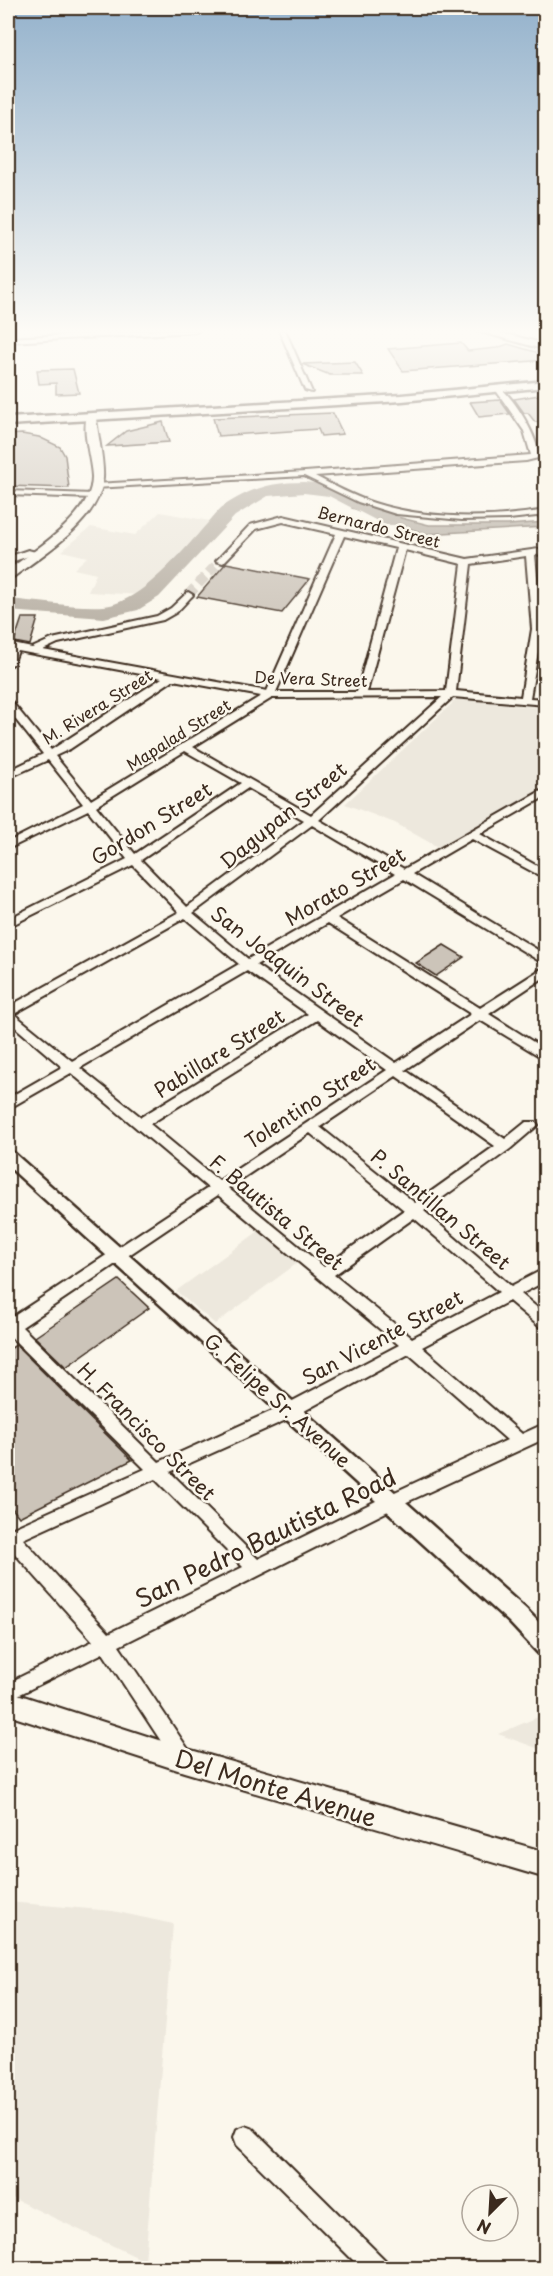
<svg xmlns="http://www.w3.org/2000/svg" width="553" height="2276" font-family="'Playpen Sans',sans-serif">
<rect width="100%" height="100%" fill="#fbf7ec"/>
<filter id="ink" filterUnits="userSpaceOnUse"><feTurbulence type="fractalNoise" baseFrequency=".0167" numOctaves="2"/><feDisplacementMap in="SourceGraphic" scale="12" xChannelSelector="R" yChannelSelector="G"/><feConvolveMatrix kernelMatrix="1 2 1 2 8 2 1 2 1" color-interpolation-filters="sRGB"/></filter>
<g filter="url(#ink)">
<g fill="#ede8dd">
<path d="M160,512l50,9 -67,74 -55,-3 8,-18 -22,-5 13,-12 -25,-6 29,-24 44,8z"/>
<path d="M459,697l25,1 28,7 33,3v78l-104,63 -46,-26 -50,-19z"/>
<path d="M263,1228l40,31 -88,65 -39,-33z"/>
<path d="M545,1714v37l-47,-17z"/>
<path d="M8,1902l105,9 60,13 -28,337 -137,-65z"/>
</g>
<path fill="#b6aea2" stroke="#85796d" stroke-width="1.5" d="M357,502l40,15 32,8h79l37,-3v5l-120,7 -73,-26z"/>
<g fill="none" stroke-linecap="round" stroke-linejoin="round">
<path fill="#b6aea2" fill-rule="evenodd" d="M304,482c42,3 59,19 95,35l2,4 -2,4h-14l-56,-29 -25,-3 -36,3 -33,20 -76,81 -21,13 -34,8 -96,-7v-12c28,2 69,9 96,7 41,-3 90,-69 117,-98 27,-19 50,-26 83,-26z"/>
</g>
<g fill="#ccc4b9" stroke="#3b2a1e" stroke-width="1.5">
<path d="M461,343l7,8 29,-3 11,-4 38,11v5l-143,11 -15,-22z"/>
<path d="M355,362l8,13h-33l-28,-11z"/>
<path d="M73,369l6,24 -23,1v-11l-17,1 -2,-14z"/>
<path d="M546,394v28h-11l-7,-9h-4l-10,-14z"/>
<path d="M500,400l10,14 -31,3 -9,-15z"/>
<path d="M333,413l10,21 -22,2 -3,-7 -100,7 -5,-18z"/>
<path d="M163,422l6,20 -62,4 19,-15z"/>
<path d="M22,434l17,3 21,10 5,9 4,32 -61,-2v-51z"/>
<path d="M226,563l84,16 -28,34 -85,-16z"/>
<path d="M22,618h16l-8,27 -16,-3z"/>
<path d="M444,945l20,12 -28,19 -20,-13z"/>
<path d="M119,1280l30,28 -83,59 -31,-30z"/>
<path d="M16,1345l116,115 -113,57 -11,-14v-153z"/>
</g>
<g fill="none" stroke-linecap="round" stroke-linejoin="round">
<path stroke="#d5cec3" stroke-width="10" stroke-dasharray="10 5" stroke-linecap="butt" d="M188,595l32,-34"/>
<defs>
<g id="minor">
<path d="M157,330h42l-3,2 -188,10v-4z"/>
<path d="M279,330h6l27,62 -7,-2z"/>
<path d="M499,387c14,9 42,54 39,71l-12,3 -211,15c19,10 38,20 59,27 53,17 117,16 172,7v5l-37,4 -47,1 -66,-6 -38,-12 -54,-26 -209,12 -4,-2 4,-2 210,-12 226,-17 -7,-24 -29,-42z"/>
<path d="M8,491l85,3 4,2 -4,2 -85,-3z"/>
<path d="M283,516l184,43 79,-11v6l-11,1 7,74 -12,69 16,1v6l-93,-8 -134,123 85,49 142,-81v8l-66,38 66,37v8l-74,-40 -60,35 134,81v10l-142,-86 -67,39 143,90 66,-42v10l-57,38 57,36v10l-66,-40 -75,50 100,69 21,-17h10l2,3 -28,24 -86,62 87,75 35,-18v13l-25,13 25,21v15l-5,-2 -32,-27 -87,46 100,87 24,-11v15l-150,69 -277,139 71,106 2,6 -2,6 -7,3 -7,-3 -73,-111 -95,47v-17l85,-42 -85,-95v-18l3,1 134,-60 -137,-135v-17l3,1 197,-130 -137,-115 -63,36v-11l54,-31 -54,-46v-14l171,-95 -46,-47 -125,62v-8l119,-60 -39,-49 -80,39v-7l75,-38 -35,-44 -40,18v-7l35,-17 -35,-44v-9l4,1 39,48 111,-72 -144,-27 -5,13 -5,3 1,-18 -1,-6 24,5 20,-9 105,-23 14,-8 17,-16 5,3 -2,2 -14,15 -14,8 -105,23 -15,7 224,41 69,-157 -53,-12 -27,7 -33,34 -7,-2 34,-36zM344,536l52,12 -39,144h-81zM405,550l57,14 -16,127 -79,1zM526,556l6,73 -11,68 -65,-6 15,-127zM173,680l88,16 -170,104 -36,-44 15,-7zM442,697l-131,118 -118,-68 79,-49zM185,751l56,32 -106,71 -39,-48zM248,788l56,32 -117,87 -46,-47zM312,825l83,49 -147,85 -55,-46zM185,918l54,46 -167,97 -58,-47zM328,923l143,91 -75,49 -140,-98zM247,971l61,43 -167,103 -61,-49zM317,1020l70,50 -168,111 -69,-57zM396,1076l99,70 -80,57 -95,-76zM310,1133l94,77 -80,57 -96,-79zM218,1195l181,150 -116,61 -124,56 -137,-135zM414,1218l85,74 -87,46 -78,-63zM409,1354l98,86 -123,57 -126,62 -88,-87 125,-56zM155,1479l88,88 -134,66 -86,-94z"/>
<path d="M28,550l15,4 -4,3 -10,-1 -21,7v-6z"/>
<path d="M245,2126l8,3 132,131 3,8h-27l-124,-123 -3,-8 3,-8z"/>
</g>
<path id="tertiary" d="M8,1151l6,2 512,456 20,21v26l-8,-3 -28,-30 -502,-457z"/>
<g id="secondary">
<path d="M474,330h16l56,14v6z"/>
<path d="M87,416l9,2c2,19 8,41 7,60 -2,42 -61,77 -91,100h-4v-8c27,-20 86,-56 84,-94 -1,-18 -10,-43 -5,-60z"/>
<path d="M8,1691l176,57 362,104v26l-362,-106 -176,-57z"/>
</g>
<path id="primary" d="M546,381v6l-144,14 -394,24v-7l394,-23z"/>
</defs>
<use href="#minor" stroke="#3b2a1e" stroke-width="4"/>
<use href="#tertiary" stroke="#3b2a1e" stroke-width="5"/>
<use href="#secondary" stroke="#3b2a1e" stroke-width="4"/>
<use href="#primary" stroke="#3b2a1e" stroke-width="5"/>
<use href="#minor" fill="#fbf7ec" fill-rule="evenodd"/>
<use href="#tertiary" fill="#fbf7ec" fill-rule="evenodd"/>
<use href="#secondary" fill="#fbf7ec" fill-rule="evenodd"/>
<use href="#primary" fill="#fbf7ec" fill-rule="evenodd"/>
</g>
</g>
<linearGradient id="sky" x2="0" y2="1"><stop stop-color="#94b2cc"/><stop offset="0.51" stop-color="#fdfbf6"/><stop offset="1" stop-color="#fdfbf6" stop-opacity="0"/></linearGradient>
<rect width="553" height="649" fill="url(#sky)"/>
<g text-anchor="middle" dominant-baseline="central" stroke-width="5" stroke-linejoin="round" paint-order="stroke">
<g font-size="16" fill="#3b2a1e" stroke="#fbf7ec">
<text transform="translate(379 526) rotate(14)">Bernardo Street</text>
<text transform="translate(311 678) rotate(2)">De Vera Street</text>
<text transform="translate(97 706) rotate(-32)">M. Rivera Street</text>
<text transform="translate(178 734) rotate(-32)">Mapalad Street</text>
</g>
<g font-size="20" fill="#3b2a1e" stroke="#fbf7ec">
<text transform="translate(283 815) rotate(-39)">Dagupan Street</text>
<text transform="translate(151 823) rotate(-32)">Gordon Street</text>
<text transform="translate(345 886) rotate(-30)">Morato Street</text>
<text transform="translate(288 966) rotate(37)">San Joaquin Street</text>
<text transform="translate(219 1053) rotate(-32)">Pabillare Street</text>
<text transform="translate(310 1102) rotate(-33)">Tolentino Street</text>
<text transform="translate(441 1209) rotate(40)">P. Santillan Street</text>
<text transform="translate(277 1212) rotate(40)">F. Bautista Street</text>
<text transform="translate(382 1337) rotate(-28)">San Vicente Street</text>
<text transform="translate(278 1400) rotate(42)">G. Felipe Sr. Avenue</text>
<text transform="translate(147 1431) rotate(45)">H. Francisco Street</text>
</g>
<g font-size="24" fill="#3b2a1e" stroke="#fbf7ec">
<text transform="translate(265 1537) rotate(-26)">San Pedro Bautista Road</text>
<text transform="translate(276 1787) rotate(17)">Del Monte Avenue</text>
</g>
</g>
<rect width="553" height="2276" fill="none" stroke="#fbf7ec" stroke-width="30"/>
<rect x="15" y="15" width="523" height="2246" fill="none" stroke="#3b2a1e" stroke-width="2" filter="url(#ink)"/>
<g transform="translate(490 2213) rotate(204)"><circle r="28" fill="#fbf7ec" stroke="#aea59a" stroke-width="1.5"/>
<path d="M0-4.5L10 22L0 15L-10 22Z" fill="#3b2a1e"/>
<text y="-9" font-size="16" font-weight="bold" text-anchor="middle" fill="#3b2a1e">N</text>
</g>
</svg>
